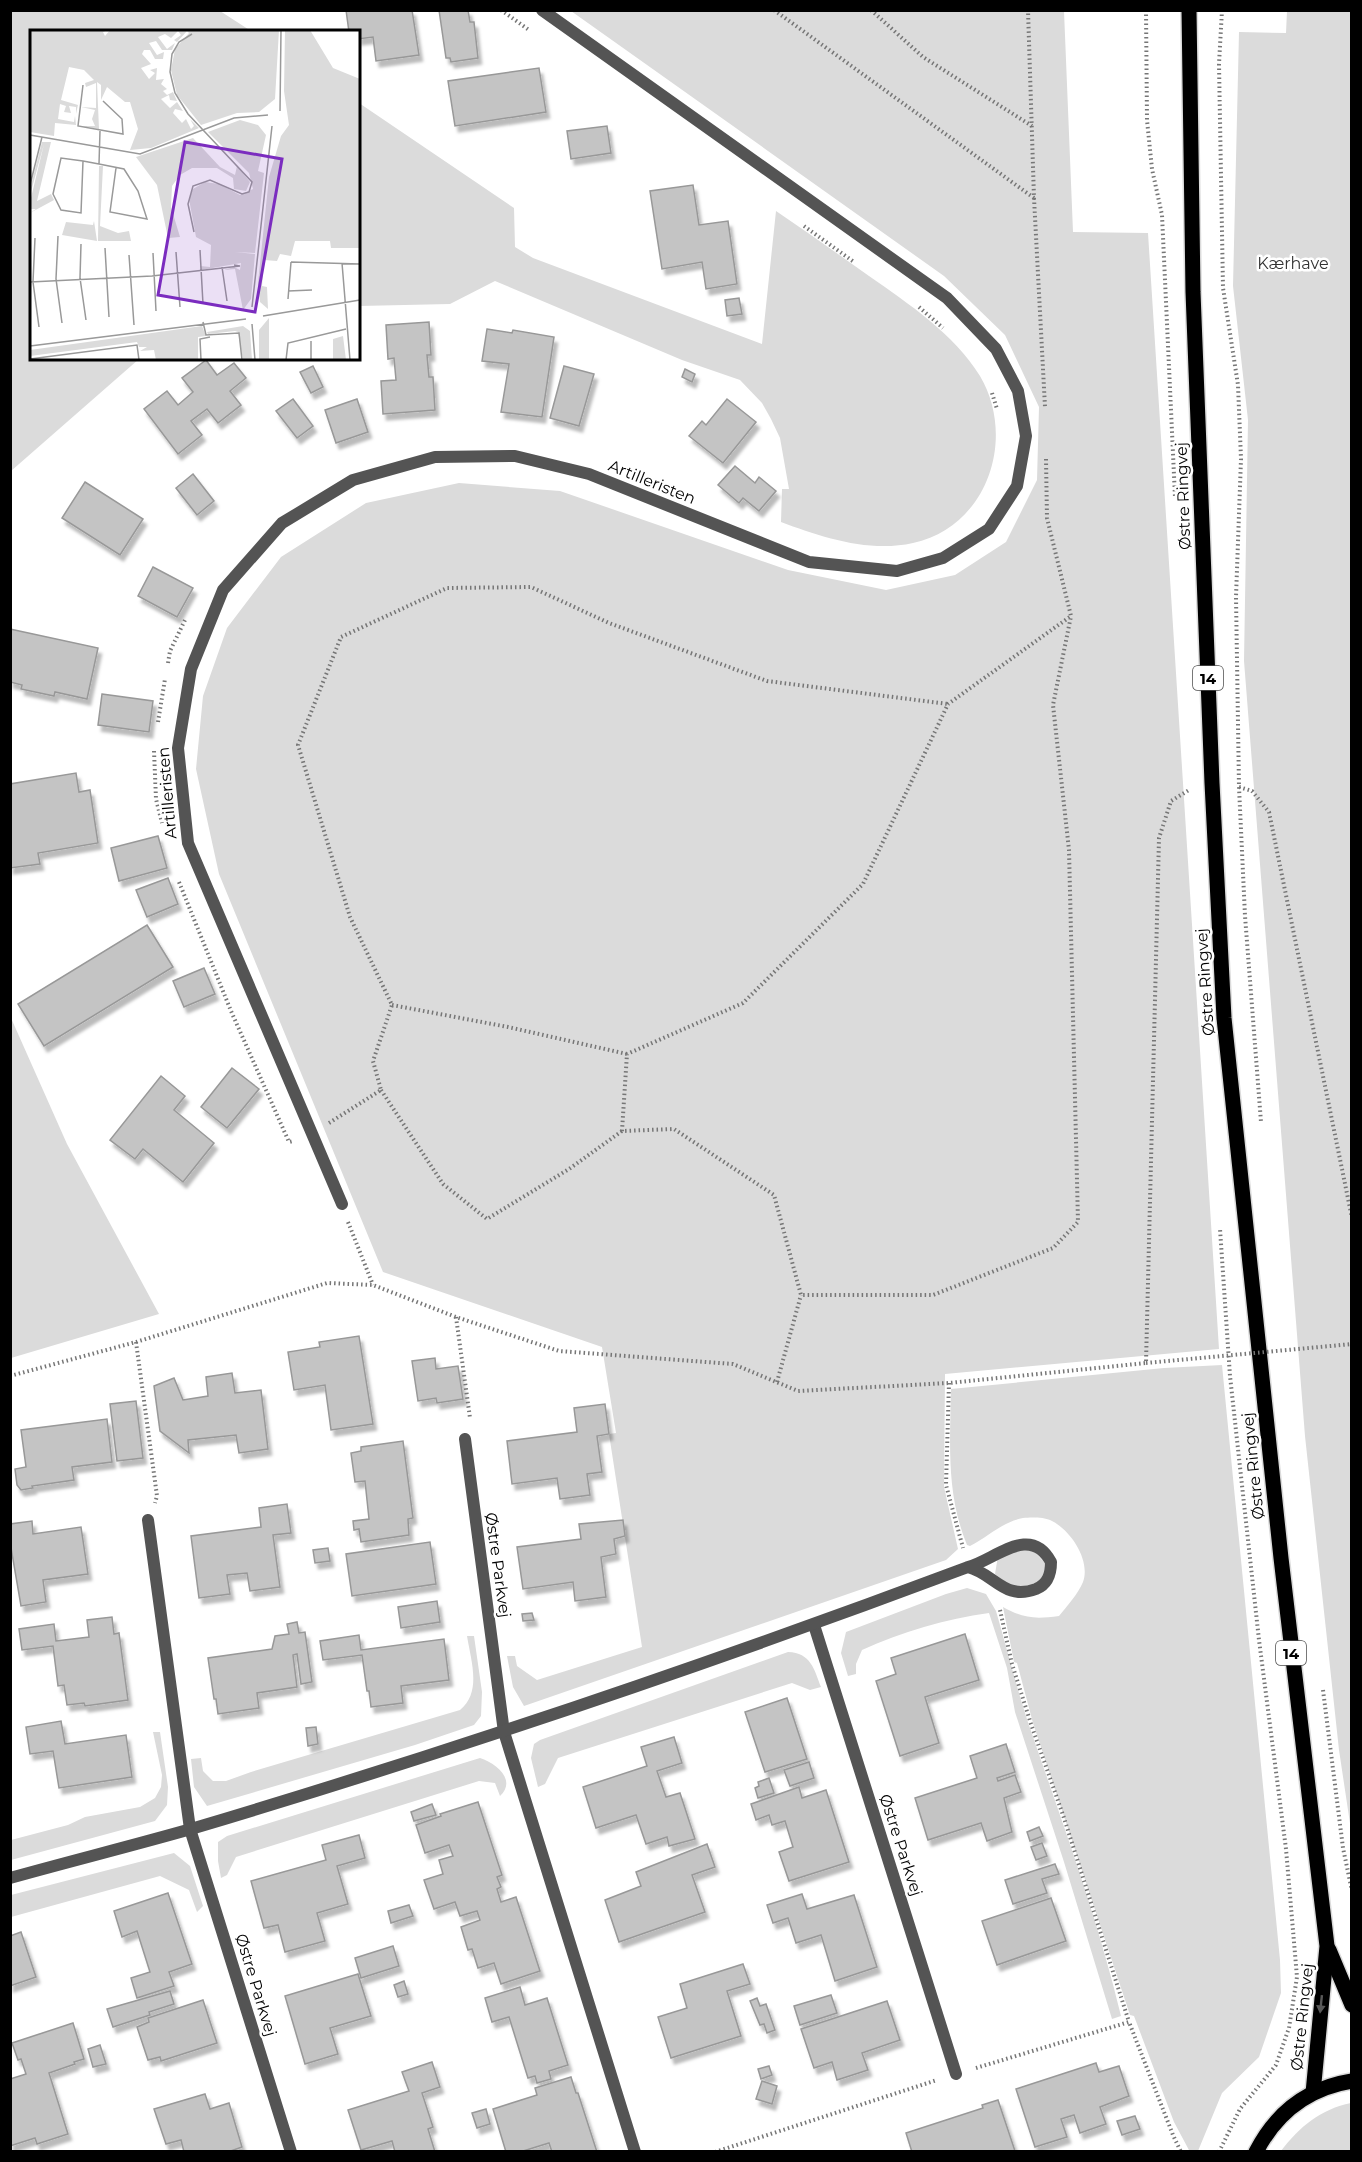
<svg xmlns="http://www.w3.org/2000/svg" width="1362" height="2162" font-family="Montserrat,sans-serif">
<defs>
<filter id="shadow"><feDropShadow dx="3.5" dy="6" stdDeviation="1.5" flood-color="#0004"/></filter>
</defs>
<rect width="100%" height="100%" fill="#fff"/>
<g fill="#dbdbdb">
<path d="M11,10l209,1 31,20 -219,1v326l107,1 -128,112z"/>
<path d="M571,11h493l9,221 75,1 71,1116 -274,25 -1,113 14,62 -12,11 -422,146 -11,-19 -6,-31h8l2,10 20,14 105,-33 -33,-213 7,-1 -14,-86 -219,-75 -164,-398 -23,-105 7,-73 24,-68 54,-71 85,-54 93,-20 101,8 228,79 98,20 69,-15 51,-33 31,-62 2,-73 -34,-72 -61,-59z"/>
<path d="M1287,11h65l-1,1819 -12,-80 -34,-314 -61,-775 4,-241 -15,-134 6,-254 47,1z"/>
<path d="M359,103l155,105 1,39 18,11 229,86 14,-133c31,21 62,43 93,65 40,28 85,58 111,100 37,63 7,151 -67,167 -44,10 -92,-6 -132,-21l1,-33h7l-9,-51 -9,-19 -9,-16 -22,-23 -58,-20 -187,-79 -45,23 -91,2z"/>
<path d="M11,1018l56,126 92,170 -148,44z"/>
<path d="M1222,1365l58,595 1,33 -22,64 -37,36 -24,58 -8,1 -16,-30 -40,-106 -4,-1 -97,-292 -16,-60 -3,-1 -11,-55c21,12 33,12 56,9 8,-10 19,-22 24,-34 8,-22 -13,-53 -33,-62 -6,-3 -20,-3 -27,-2 -21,4 -35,19 -53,28l-3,-1c-21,-51 -17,-102 -16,-156l213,-21z"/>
<path d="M1031,1548l15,16 -1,9 -6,10 -24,7 -20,-16 3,-18z"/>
<path d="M967,1588l19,6 10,17c12,41 22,83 36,123 32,93 66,186 89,282l-9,3 -48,-157 -49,-150 -8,-44 -18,-55c-43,6 -88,19 -127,37l-6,14v10l-8,2 -7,-23 5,-21 100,-38z"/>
<path d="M467,1636h7l8,56 -1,24 -7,9 -59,20 -208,61 -13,-19 -3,-28 10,-1 2,13 10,10h13l25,-9 209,-62c22,-18 11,-49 7,-74z"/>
<path d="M788,1652c23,1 26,17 33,35l-11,3 -18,-7 -234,75 -13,26 -7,3 -7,-29 3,-14 6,-4z"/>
<path d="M153,1732h7l8,55 -1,18 -12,16 -144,39v-20l57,-15 17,-8 55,-10 15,-9 6,-11 1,-12z"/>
<path d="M480,1758c16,5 37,22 20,38l-5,-13 -16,-2 -243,76 -9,18 -6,3 -3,-17v-19l9,-6z"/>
<path d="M174,1853l16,13 13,40 -6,6 -8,-22 -29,-14 -149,41v-22z"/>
<path d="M1351,2103v48h-70c18,-24 40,-42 70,-48z"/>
</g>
<g fill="#c4c4c4" stroke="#989898" stroke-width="1.5" filter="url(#shadow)">
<path d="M346,10h66l7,45 -43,6 -3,-24 -15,2v-7h-9z"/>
<path d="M439,10h29l2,12h4l4,36 -27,4 -1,-4h-4z"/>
<path d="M539,68l7,44 -91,14 -7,-45z"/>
<path d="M607,126l4,27 -40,6 -4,-28z"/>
<path d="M693,185l6,40 29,-4 9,63 -31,5 -4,-27 -40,7 -12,-78z"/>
<path d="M739,298l3,16 -15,2 -2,-16z"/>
<path d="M429,322l2,33h-4l2,22h4l2,33 -52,4 -2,-33 15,-1 -2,-22 -6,1 -2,-34z"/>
<path d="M487,329l25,4 1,-3 41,7 -12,80 -41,-5 8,-48 -27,-3z"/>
<path d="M206,360l11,15 17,-12 12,15 -16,13 11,14 -23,18 -11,-14 -16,12 11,14 -24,19 -34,-45 23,-18 11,14 15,-13 -11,-14z"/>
<path d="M313,366l10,21 -12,6 -11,-21z"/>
<path d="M564,366l30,8 -15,52 -29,-8z"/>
<path d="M685,369l10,5 -3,8 -10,-5z"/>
<path d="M293,399l20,27 -16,12 -21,-27z"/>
<path d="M357,399l11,33 -32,11 -11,-33z"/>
<path d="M727,399l29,23 -33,41 -34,-27 13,-15 4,4z"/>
<path d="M735,466l20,17 4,-6 17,14 -17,20 -16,-13 -4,5 -21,-18z"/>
<path d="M193,474l21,27 -17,14 -21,-27z"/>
<path d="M85,482l58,37 -23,36 -58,-37z"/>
<path d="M153,567l40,21 -16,29 -39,-21z"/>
<path d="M10,629l88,19 -11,51 -32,-7 -1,4 -33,-7 1,-4 -12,-3z"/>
<path d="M102,694l51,7 -4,31 -51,-7z"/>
<path d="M76,773l3,19 11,-2 8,53 -60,10 2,11 -30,4v-84z"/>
<path d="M158,836l9,32 -48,13 -8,-33z"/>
<path d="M168,878l10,26 -31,13 -11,-27z"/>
<path d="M147,925l26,42 -129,79 -26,-42z"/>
<path d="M204,968l11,26 -31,13 -11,-26z"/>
<path d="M232,1068l27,21 -32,39 -26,-21z"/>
<path d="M161,1076l24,20 -11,14 40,33 -31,39 -40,-33 -8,10 -25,-19z"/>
<path d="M359,1336l14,88 -42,6 -6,-45 -31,5 -6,-38 32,-5 -1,-5z"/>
<path d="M435,1358l1,11 22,-3 5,33 -26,4 -1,-5 -18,3 -6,-40z"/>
<path d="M232,1373l3,20 26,-3 7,59 -29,4 -3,-18 -48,5 1,13 -29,-22 -6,-45 20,-8 9,22 25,-4 -2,-19z"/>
<path d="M136,1401l7,57 -26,3 -7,-57z"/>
<path d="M605,1404l4,30 -12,2 5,36 -15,2 3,21 -30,4 -3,-21 -45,6 -5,-43 70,-9 -3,-24z"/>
<path d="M107,1419l5,43 -40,5 2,13 -42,6 1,2 -12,2 -4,-5 -2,-16 11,-2 -5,-37z"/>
<path d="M403,1441l10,77 -5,1 1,16 -48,7 -2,-13 -5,1 -1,-9 16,-2 -4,-38 -10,1 -4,-29 10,-2v-4z"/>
<path d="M287,1504l4,29 -18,2 7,52 -30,4 -3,-18 -20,2 3,19 -31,4 -8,-62 70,-9 -2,-19z"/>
<path d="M623,1520l2,16 -11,3 2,15 -15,3 5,40 -31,4 -2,-19 -50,7 -6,-42 64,-8 -2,-15z"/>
<path d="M32,1521l1,13 48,-7 7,47 -45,6 3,22 -25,4 -11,-64v-18z"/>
<path d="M430,1542l6,42 -84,12 -6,-42z"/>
<path d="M328,1548l2,13 -15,2 -2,-13z"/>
<path d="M437,1601l3,21 -39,6 -3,-21z"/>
<path d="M532,1613l2,7 -11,1 -1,-7z"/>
<path d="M112,1617l2,17 5,-1 9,67 -43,6 -1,-3 -17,2 -3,-20 -6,1 -5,-40 -31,4 -3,-21 35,-5 2,17 33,-4 -2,-17z"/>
<path d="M297,1622l2,11 6,-1 7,50 -11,2 -4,-30 -4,1 4,32 -40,6 2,15 -41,6 -2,-15h-2l-6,-41 64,-9 3,-13 14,-2 -2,-10z"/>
<path d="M965,1634l14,46 -54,17 14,46 -39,13 -24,-75 20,-7 -5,-16z"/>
<path d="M359,1635l2,15 83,-11 5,41 -48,6 2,17 -32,4 -2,-16h-2l-5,-36 -39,5 -3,-19z"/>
<path d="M787,1698l20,61 -42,13 -20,-60z"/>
<path d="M61,1721l4,23 61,-9 6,42 -73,11 -6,-37 -23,3 -4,-27z"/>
<path d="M316,1727l2,17 -10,2 -2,-18z"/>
<path d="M674,1737l8,26 -25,8 9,26 14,-4 15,46 -26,7 -2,-9 -21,7 -10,-29 -40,13 -13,-41 64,-21 -6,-19z"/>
<path d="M1006,1744l9,28 -18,6 1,3 17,-6 6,17 -17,6 8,34 -25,9 -6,-18 -53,17 -13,-42 62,-20 -7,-22z"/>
<path d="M809,1762l5,16 -24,8 -6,-16z"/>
<path d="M769,1778l5,15 -16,5 -3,-10 4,-2 -1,-4z"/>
<path d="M799,1787l3,11 24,-8 23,72 -60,19 -10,-29 14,-5 -8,-26 -13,4 -3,-10 -13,5 -5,-16z"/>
<path d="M478,1802l24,73 -5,2 4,10 -4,2 4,13 15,-5 24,74 -39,13 -7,-21 -16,5 -6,-19 -4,1 -7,-23 19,-7 -3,-9 -17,5 -5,-14 -21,7 -10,-29 19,-6 -4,-14 14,-4 -4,-11 -24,8 -9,-28 25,-9 -1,-2z"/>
<path d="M432,1804l4,11 -22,6 -3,-9z"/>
<path d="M1039,1827l4,9 -13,5 -3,-9z"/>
<path d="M359,1835l6,23 -28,8 11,38 -31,9 8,28 -40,11 -7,-27 -14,3 -13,-47 75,-21 -4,-15z"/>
<path d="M1042,1843l5,13 -11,4 -5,-13z"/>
<path d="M707,1844l8,23 -23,8 13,37 -86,30 -14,-42 36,-14 -5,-14z"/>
<path d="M1055,1864l4,10 -17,5 5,14 -34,11 -8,-24z"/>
<path d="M168,1893l24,71 -23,8 5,14 -37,12 -6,-20 19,-6 -13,-41 -15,6 -8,-26z"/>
<path d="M802,1894l5,15 47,-14 23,72 -42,14 -14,-46 -25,8 -8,-25 -15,5 -6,-18z"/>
<path d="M1051,1898l15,43 -69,24 -15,-44z"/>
<path d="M409,1905l4,11 -22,7 -3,-12z"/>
<path d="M21,1932l15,45 -26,9v-50z"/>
<path d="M393,1946l6,20 -38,12 -6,-20z"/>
<path d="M743,1964l7,20 -23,7 14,45 -70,22 -13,-41 29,-9 -7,-24z"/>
<path d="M358,1974l13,42 -41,12 8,26 -33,10 -20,-68z"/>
<path d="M404,1981l4,13 -10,3 -4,-12z"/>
<path d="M520,1987l5,18 22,-7 21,67 -19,6 2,8 -14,4 -2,-7 -7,2 -19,-61 -17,5 -7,-24z"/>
<path d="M170,1991l4,13 -25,8 1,3 -37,12 -6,-18z"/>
<path d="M831,1995l6,18 -37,12 -6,-19z"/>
<path d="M757,1998l3,8 6,-2 9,26 -8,3 -3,-9 -4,1 -10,-24z"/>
<path d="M203,2000l14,43 -56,18 -1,-4 -12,3 -11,-33 12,-5 -1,-4z"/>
<path d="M887,2001l13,39 -38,13 6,17 -31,10 -5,-18 -18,6 -13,-39z"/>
<path d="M73,2023l11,36 -10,3 1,2 -26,9 19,61 -31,10 -2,-6 -25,8v-67l16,-5 -5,-15 -3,1 -6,-17z"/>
<path d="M100,2045l6,19 -13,3 -5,-18z"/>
<path d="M432,2062l8,25 -18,6 11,34 -5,2 7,23h-40l-3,-11 -31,9 -13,-40 61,-19 -7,-19z"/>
<path d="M1096,2063l3,9 20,-6 10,30 -29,11 6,17 -26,9 -6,-18 -13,4 6,18 -32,10 -19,-58z"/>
<path d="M769,2066l3,9 -11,4 -3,-10z"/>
<path d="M571,2077l5,16h2l19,59h-45l-3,-9 -29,9h-14l-13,-43 44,-14 -2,-7z"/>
<path d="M762,2081l15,5 -5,18 -16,-5z"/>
<path d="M205,2094l5,15 19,-6 13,44 -14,5h-44l-3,-12 -15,4 -12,-35z"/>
<path d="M998,2100l17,51 -103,1 -6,-19 77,-25 -1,-3z"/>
<path d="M486,2109l4,15 -13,4 -5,-15z"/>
<path d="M1135,2116l5,13 -18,6 -5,-14z"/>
</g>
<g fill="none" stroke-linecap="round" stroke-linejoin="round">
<defs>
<g id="primary">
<path d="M1189,10l4,282 19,491 12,235 57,540 46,388 -14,147"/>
<path d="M1329,1950l23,55"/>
<path d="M1256,2152c20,-39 52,-64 96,-71"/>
</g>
</defs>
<use href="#primary" stroke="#dbdbdb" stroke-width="18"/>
<g stroke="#767676" stroke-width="4" stroke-dasharray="1.5 3" stroke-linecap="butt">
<path d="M501,10l28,20"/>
<path d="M774,10l260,188 -6,-188"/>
<path d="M871,10l52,47 109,69"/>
<path d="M1146,10l1,110 5,49 10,46 13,282"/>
<path d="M1222,10l-3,54 4,224 15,97 3,74 -5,138 3,190 6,129 16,206"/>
<path d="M1034,198l11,209"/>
<path d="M804,226l50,36"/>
<path d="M919,307l24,21"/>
<path d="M992,393l5,16"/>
<path d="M1046,459l1,59 24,98 -18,89 16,145 9,372 -25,26 -120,47h-132l-27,-100 -100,-66 -52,2 5,-77 116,-51 120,-119 85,-180 123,-88"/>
<path d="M168,663l2,-12 15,-31"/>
<path d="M158,722l7,-43"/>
<path d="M154,751l2,48 6,24"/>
<path d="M1239,787l13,4 17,21 83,406"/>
<path d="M179,882l52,129 58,131 4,-1"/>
<path d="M392,1005l116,22 119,27"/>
<path d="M381,1090l62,94 44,35 82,-50 53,-38"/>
<path d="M329,1123l52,-33 -8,-29 19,-56 -42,-88 -52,-172 43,-108 106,-49 84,-1 78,36 158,58 181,23"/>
<path d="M348,1222l25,63"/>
<path d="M456,1317l14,101"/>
<path d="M136,1342l21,154 -2,7"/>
<path d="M10,1376l126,-34 191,-59 46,2 83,32 103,34 174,13 65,27 151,-8 197,-20 13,-525 12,-37 18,-11"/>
<path d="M777,1382l24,-87"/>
<path d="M949,1383l-3,102 17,63"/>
<path d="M1000,1610l12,54 19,60 33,94 65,204"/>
<path d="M1323,1690l20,158 9,43"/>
<path d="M976,2068l153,-46 44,113 8,17"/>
<path d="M715,2152l222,-72"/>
<path d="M1219,2152l21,-43 36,-44 13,-37 8,-51 -11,-128 -27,-209 -29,-264 -10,-147"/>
</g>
<g stroke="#545454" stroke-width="12">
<path d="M342,1204l-154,-361 -10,-95 13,-79 32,-79 59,-67 71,-43 82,-23 80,-1 74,18 220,88 88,9 46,-13 46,-29 28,-43 9,-50 -8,-45 -22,-42 -49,-51 -405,-288"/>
<path d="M465,1439l39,293 131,420"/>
<path d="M148,1520l42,309 101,323"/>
<path d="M814,1625l142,449"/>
<path d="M10,1878c61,-17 121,-32 181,-49 262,-78 521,-166 777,-262 27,-7 62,-44 83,-5 0,12 -3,22 -15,27 -32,12 -41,-15 -68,-22"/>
</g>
<use href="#primary" stroke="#000" stroke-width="15"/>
<path stroke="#767676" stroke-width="4" stroke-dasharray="1.5 3" stroke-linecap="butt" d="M1146,1363l206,-19"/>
</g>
<defs><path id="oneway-solid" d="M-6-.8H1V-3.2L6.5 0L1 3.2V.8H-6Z" transform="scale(1.5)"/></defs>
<use fill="#595959" href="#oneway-solid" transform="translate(1321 2004) rotate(96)"/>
<g text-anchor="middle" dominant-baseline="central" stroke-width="5" stroke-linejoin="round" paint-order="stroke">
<g fill="#fff" stroke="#4c4c4c" stroke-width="1.5">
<rect x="1193" y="666" width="30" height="24" rx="4.5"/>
<rect x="1276" y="1641" width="30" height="24" rx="4.5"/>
</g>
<g font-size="15" font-weight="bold" fill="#000">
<text x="1208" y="678">14</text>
<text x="1291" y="1653">14</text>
</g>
<g font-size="16" fill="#323232" stroke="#fff">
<text x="1293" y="263">Kærhave</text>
</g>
<g font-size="16" fill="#000" stroke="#fff">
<text transform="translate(652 482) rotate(22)">Artilleristen</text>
<text transform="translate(1183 496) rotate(-92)">Østre Ringvej</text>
<text transform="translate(167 793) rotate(-95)">Artilleristen</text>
<text transform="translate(1205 982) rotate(-94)">Østre Ringvej</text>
<text transform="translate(1253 1466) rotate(-96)">Østre Ringvej</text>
<text transform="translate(498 1565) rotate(82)">Østre Parkvej</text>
<text transform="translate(901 1845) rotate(72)">Østre Parkvej</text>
<text transform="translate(256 1985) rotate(73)">Østre Parkvej</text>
<text transform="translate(1302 2017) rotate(-84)">Østre Ringvej</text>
</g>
</g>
<g transform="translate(30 30)">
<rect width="330" height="330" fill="#fff"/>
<path d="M0,0h78l-5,2 2,4 5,-6h169l-4,69 -16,13 -22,1 -36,12 -24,-30 -6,-25 4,-21 14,-16 -2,-2 -10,11 -3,-2 7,-5 -3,-4 -7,7 -6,-4 -7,3 9,12 8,-6 -3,7h-10l-6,-9 -7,2 8,12 7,-3 -1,7h-8l-5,-9h-6l-2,4 9,10 -10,4 8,11 6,-6 -5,-3 7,-2 -1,12 8,-1 -3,5 6,5 -4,2 4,4 6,-3 4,9 -7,-1 -1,-5 -8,4 9,9 7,-6 6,9 -8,-2 -2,4 9,10 4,-4 5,10 3,-3 -4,-7 9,9 -48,20 -21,2 8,-21 -8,-27h-5l-18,-15 -6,13v-15l-4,-3 2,47 -19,-3h15l-3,-7 3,-9 -14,-3 15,1v-25l-10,4 -1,-4 9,-3 -10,-10 -15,-3 -8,33 17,5 1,-5 -3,14v-7l-7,-1 2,7 -7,-1 2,-6 -6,-2 -2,15 16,3 1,-6 1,9 -21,-2 -1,13 -24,-4zM255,0h25l23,38 27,11v169h-29l-1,-7h-35l-4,15 -11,-2 -3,7 -13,-1 -2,26 5,1 1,22 -8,-7 -2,-19 11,-106 12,-41 8,-11 -5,-34zM210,90l18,5 8,10 -8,36 6,2 -9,80 -20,-1 20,2 -4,45 -8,11 -8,-41 -11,1 10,-3 6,3 1,-7 -40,7 -1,-4 10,1 1,-22 -15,-8 -7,-38 4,-10 12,-7 14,2 21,11 13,-6 -4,-16 -41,-41zM163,108l27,29 15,8 2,-9 13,16 -4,9 -12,-2 -1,-11 -16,-10h-25l-12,7 -8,11 -1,21 9,30 -12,1 -11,-53 -21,-28zM12,112h9l-14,59 14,-7 3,6 -24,13 6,-4h-6v-7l14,-58 -14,51v-6zM69,136h4l-3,60 18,7 11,-2 2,10h-33zM64,191l3,20 -35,-6 4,-13 27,3zM239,288v42h-10v-30zM172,296l4,10 -8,1v23h-42l-2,-10 -14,1 7,-4h-8l-2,-5 -107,14v-6zM213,296l7,5 2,29h-9l-5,-28 -3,-1 -27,3 -1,-2zM313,306l3,24h-13v-21z" fill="#dbdbdb"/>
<path fill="none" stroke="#999" stroke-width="1.5" d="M162,4l-13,8 -7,12 -2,18 5,21 13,21 64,68 -3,10 -7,2 -32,-14 -17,6 -5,18 6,28M53,55l-5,41 45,8 -1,-15 -19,-18M250,81l1,-81M0,105l110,19 94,-36 34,-3M53,131l-2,52 -20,-3 -8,-16 8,-36 22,3 16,3 25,5 14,22 9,28 -37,-7 6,-44M69,134l1,-33M0,155l12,-48M28,206l-2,43 6,44M5,208l-2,44 6,45M51,214l-1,34 6,42M75,218l4,69M170,220l3,54M146,222l4,55M123,223l3,58M99,225l5,70M261,232l69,2M312,233l8,97M192,237l5,34M0,252l122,-6 88,-10 -6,-1M258,261l24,-1M258,269l3,-37M222,277l20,-181M233,286l97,-16M173,292l3,13 33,-2 3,27M222,294l3,36M281,311v19M0,316l216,-27M0,329l107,-14 2,15M171,330l-1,-21 10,-2M256,330l2,-17 58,-14"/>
<path fill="#7b2cbf" fill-opacity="0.15" stroke="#7b2cbf" stroke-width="3" d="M155,112l97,17 -27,153 -97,-17z"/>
<rect width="330" height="330" fill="none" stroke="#000" stroke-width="3"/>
</g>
<rect width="1362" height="2162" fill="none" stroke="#000000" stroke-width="24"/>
</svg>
